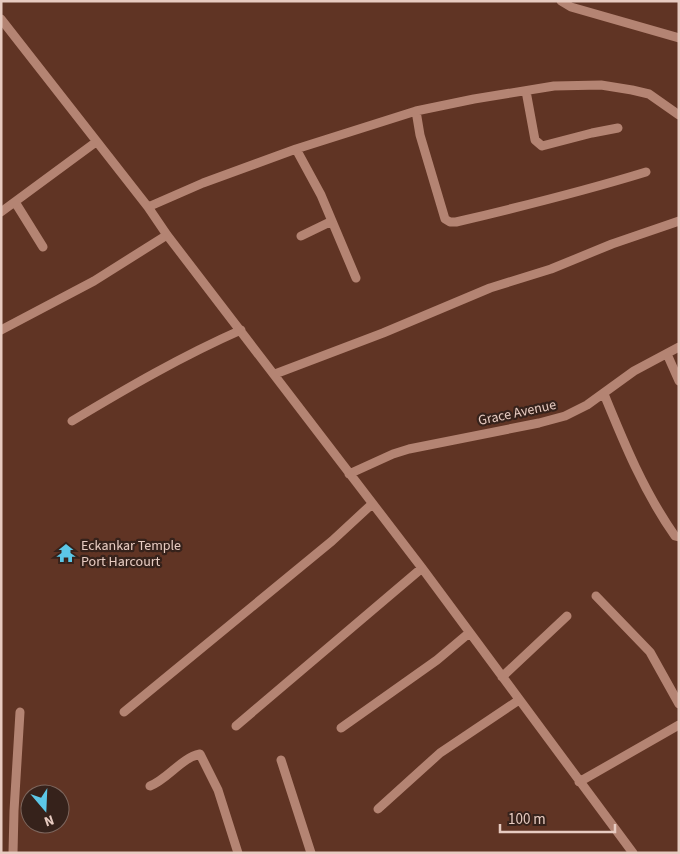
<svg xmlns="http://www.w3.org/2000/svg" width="680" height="854" viewBox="0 0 680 854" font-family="'Source Sans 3',sans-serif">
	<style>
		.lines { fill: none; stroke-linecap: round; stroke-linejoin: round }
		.minor { stroke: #b48473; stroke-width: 9 }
		.labels { text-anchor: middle; stroke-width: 4.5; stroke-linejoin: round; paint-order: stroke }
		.street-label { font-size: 14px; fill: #e7cbc1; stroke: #36221b }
		.poi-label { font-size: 14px; fill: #e7cbc1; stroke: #36221b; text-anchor: start }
	</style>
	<rect width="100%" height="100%" fill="#603424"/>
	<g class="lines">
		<path class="minor" d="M 561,1 L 571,7 L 679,38
			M 1,19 L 148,207 L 167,235 L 422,568 L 633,853
			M 526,91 L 535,140 L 542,146 L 592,133 L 618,128
			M 416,111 L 420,135 L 445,219 L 450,222 L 456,222 C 520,207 584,191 646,172
			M 296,149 L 321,195 L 356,278
			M 15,202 L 43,247
			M 148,207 L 203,183 L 296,149 L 416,111 L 474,99 L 554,86 L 601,85 L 632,90 L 649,94 L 679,115
			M 1,212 L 96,142
			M 301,236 L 332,221
			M 1,330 L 94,281 L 167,235
			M 667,354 L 679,381
			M 275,374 L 383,333 L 490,288 L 551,269 L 612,244 L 679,221
			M 604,394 C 624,443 644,492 675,536 L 679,537
			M 72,421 C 127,388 182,356 241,330
			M 349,474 L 393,454 L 409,449 L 539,423 L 565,416 L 587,405 L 634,371 L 679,347
			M 596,596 L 650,652 L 679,704
			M 502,677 L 567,616
			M 124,712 L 332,541 L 372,504
			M 236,726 L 422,568
			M 341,728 L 437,660 L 469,633
			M 281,760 L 311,853
			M 579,782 L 679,725
			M 150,786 C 168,779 181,758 200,754 L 218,790 L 238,853
			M 378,809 L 440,753 L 519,700
			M 13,853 L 14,811 L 20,712"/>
	</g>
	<defs>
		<g id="temple-bare" transform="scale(1.5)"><path d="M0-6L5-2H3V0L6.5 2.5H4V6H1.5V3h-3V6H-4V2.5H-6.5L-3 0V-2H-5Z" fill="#5cc7e7" stroke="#36221b" stroke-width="2.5" paint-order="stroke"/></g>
	</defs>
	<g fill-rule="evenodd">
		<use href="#temple-bare" x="66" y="553"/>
	</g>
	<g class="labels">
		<g class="street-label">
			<text transform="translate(517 412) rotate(-12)" y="5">Grace Avenue</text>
		</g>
		<g class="poi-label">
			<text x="81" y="550">Eckankar Temple<tspan x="81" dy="16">Port Harcourt</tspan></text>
		</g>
	</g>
	<rect width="680" height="854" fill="none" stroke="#e7cbc1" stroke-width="5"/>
	<g transform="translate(45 809) rotate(161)"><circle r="24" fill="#36221b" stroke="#7d665d"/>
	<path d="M0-4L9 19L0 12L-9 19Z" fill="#5cc7e7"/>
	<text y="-8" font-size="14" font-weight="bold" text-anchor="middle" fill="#e7cbc1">N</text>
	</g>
	<path d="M500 824v8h115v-8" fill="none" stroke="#e7cbc1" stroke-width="2.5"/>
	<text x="508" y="824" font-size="15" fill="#e7cbc1" stroke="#36221b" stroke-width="4" paint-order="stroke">100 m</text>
</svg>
